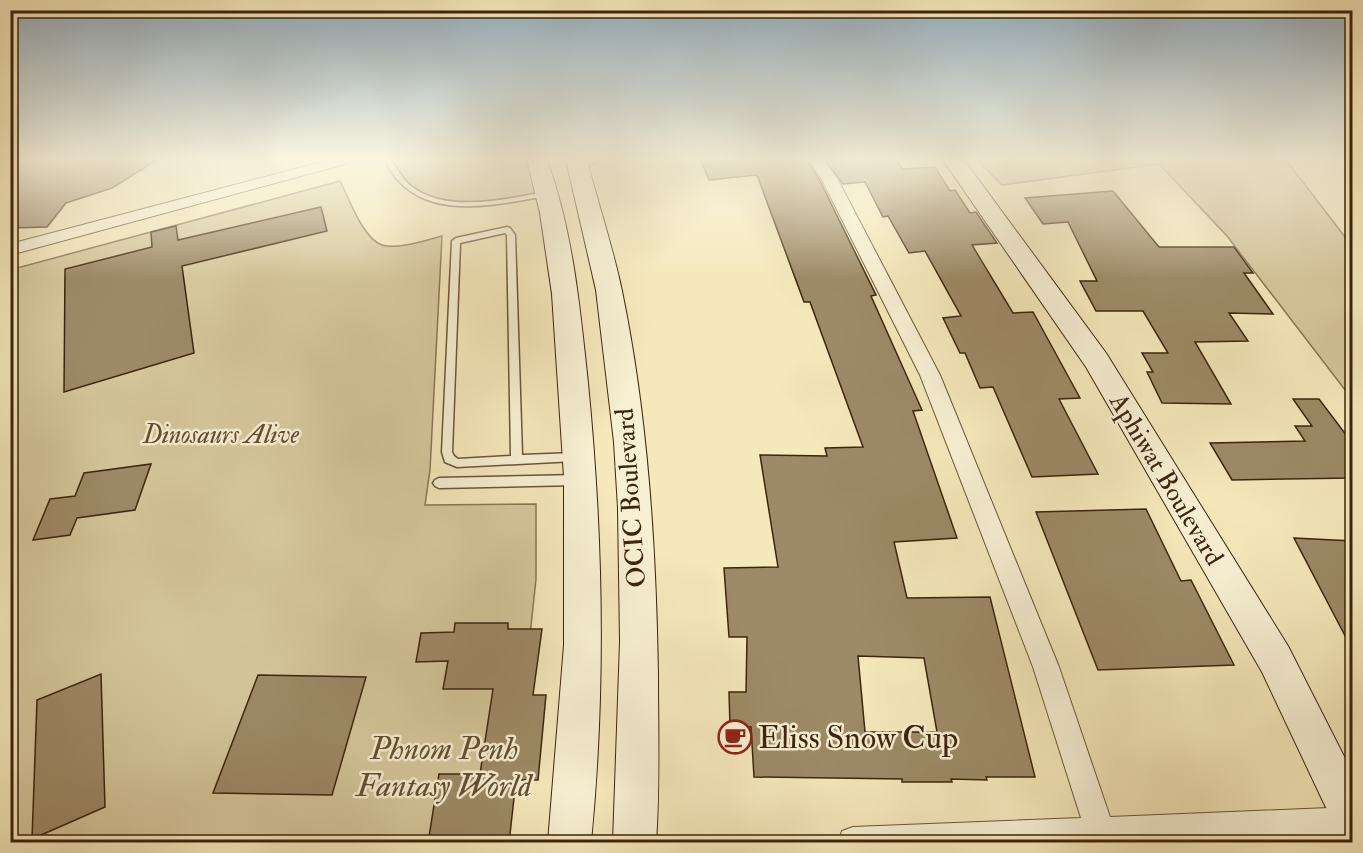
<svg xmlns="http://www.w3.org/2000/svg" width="1363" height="853" viewBox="0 0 1363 853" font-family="'IM FELL Double Pica',serif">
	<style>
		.green { fill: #d6c79d; stroke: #8a7655; stroke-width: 1.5 }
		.building { fill: #9d8a67; stroke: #3d240d; stroke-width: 1.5; fill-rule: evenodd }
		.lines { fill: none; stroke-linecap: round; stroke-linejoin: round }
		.lane-casing { stroke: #6b5538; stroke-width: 3 }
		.street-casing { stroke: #6b5538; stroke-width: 2 }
		.secondary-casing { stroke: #3d240d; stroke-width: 2 }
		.lane { fill: #f8f0d3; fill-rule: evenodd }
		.street { fill: #f8f0d3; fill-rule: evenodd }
		.secondary { fill: #f8f0d3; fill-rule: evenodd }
		.labels { text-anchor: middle; stroke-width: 5; stroke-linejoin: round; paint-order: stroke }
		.park-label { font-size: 26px; font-style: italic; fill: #634d31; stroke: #f8f0d3 }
		.street-label { font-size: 26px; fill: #3d240d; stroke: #f8f0d3 }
		.near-poi-label { font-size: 32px; fill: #3d240d; stroke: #f8f0d3; text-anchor: start }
		.near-park-label { font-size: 32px; font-style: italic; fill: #634d31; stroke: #f8f0d3 }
	</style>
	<rect width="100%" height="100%" fill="#f5e8bb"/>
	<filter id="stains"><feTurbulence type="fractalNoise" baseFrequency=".00333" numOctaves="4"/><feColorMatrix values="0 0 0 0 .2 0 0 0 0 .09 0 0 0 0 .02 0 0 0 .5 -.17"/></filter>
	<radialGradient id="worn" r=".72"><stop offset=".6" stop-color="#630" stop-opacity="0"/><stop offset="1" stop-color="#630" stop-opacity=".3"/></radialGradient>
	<path class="green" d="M 388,160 L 537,160 L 546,194 C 503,200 448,215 410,189 C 400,182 394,169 388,160 Z
		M 977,160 L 1286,160 L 1352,246 L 1352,399 L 1227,236 L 1159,164 L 1002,185 Z
		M 340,181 C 349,198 363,239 382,245 C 397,250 427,240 442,236 L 430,470 L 425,505 L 536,504 L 536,579 L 508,842 L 11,842 L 10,402 L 17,268 Z"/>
	<path class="building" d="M 10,160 L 157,160 L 112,188 L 66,203 L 47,227 L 10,228 Z
		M 701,160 L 807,160 L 819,179 L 876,295 L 871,296 L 922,410 L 913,411 L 957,538 L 894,542 L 907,598 L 990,597 L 1035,777 L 986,777 L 987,780 L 951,779 L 952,782 L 902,782 L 902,779 L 754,777 L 751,727 L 730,726 L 729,692 L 746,692 L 747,637 L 729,637 L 724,568 L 778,567 L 760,455 L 827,456 L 825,448 L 863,447 L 810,302 L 804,302 L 757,175 L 709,180 ZM 858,656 L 924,658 L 937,732 L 865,732 Z
		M 825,160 L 896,160 L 903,169 L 935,167 L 950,191 L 955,190 L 970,213 L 976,212 L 997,243 L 972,245 L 1013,313 L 1033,312 L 1080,398 L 1059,399 L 1098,474 L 1032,477 L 993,387 L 980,388 L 965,353 L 960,353 L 943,318 L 961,316 L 925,251 L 909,253 L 888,216 L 883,217 L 865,182 L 843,184 Z
		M 1113,191 L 1159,247 L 1234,247 L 1253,273 L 1244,273 L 1273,314 L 1229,313 L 1248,341 L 1195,342 L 1231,404 L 1162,403 L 1147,372 L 1153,372 L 1142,353 L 1168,353 L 1143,311 L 1096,311 L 1080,281 L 1097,281 L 1068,222 L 1043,224 L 1025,198 Z
		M 321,207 L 327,231 L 182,266 L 194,353 L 64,392 L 65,269 L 152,247 L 151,232 L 176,226 L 178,240 Z
		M 1293,399 L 1319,399 L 1353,444 L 1353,478 L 1232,480 L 1210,443 L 1305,441 L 1295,426 L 1312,426 Z
		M 151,464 L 135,510 L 77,518 L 70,535 L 33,540 L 50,499 L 75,496 L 84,473 Z
		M 1146,509 L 1181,581 L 1191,580 L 1234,665 L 1098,670 L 1036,512 Z
		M 1294,538 L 1353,541 L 1353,651 Z
		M 455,623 L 508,623 L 508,629 L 542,629 L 533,695 L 546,695 L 538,780 L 516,780 L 509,843 L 428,843 L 439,774 L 480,774 L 493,689 L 443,689 L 448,661 L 416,662 L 421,633 L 454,632 Z
		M 101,674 L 105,807 L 32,839 L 37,700 Z
		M 258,675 L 366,677 L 332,795 L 213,793 Z"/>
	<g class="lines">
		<g class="lane-casing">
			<path id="lane" d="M 385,160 L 391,160 C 397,168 402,179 411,186 C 446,214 506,199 546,192 L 550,194 L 546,196 C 489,206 415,224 385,160 Z
				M 585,160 L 601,160 C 595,164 579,167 573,163 Z
				M 507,227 L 510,228 L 515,235 L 522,455 L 575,453 L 579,454 L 580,457 L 579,460 L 575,461 L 457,467 L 445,462 L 442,452 L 452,241 L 456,238 ZM 505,233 L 507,235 L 511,456 L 458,459 L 454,456 L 452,452 L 460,243 Z
				M 578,475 L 582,477 L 584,480 L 582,483 L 578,485 L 439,488 L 435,486 L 433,483 L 435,480 L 439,478 Z"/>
		</g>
		<g class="street-casing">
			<path id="street" d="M 329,160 L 351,160 L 349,163 L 10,255 L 10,244 Z
				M 809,160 L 823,160 L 837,178 L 940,375 L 1059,667 L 1110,817 L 1352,807 L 1352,837 L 1215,842 L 838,842 L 842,831 L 853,827 L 1081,818 L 1033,667 L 920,375 L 821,178 Z"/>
		</g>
		<g class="secondary-casing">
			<path id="secondary" d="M 527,160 L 547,160 C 573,231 580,308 588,383 C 603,535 606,690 591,842 L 548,842 L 564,645 L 564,477 L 552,294 L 540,213 Z
				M 566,160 L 587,160 C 598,204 613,247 622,291 C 648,417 656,547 658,675 C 658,730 660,787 656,842 L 613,842 L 620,642 L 618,508 L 614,442 L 596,290 Z
				M 943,160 L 964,160 L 1106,353 L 1288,646 L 1352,772 L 1352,837 L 1337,831 L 1262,672 L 1086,367 Z"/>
		</g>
		<use href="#lane" class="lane"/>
		<use href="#street" class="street"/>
		<use href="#secondary" class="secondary"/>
	</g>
	<linearGradient id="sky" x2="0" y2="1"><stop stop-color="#94aebe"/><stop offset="0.57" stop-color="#faf5e0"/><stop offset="1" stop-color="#faf5e0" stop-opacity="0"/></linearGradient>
	<rect width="1363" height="279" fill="url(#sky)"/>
	<defs>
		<g id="cafe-ring" transform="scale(1.725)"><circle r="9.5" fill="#f8f0d3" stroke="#8f2418" stroke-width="1.5"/><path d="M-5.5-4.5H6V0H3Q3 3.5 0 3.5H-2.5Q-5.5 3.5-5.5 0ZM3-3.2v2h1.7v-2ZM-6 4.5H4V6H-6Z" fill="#8f2418"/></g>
	</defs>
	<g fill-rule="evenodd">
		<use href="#cafe-ring" x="735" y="737"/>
	</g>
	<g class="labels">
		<g class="park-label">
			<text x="221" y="443">Dinosaurs Alive</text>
		</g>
		<g class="street-label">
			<text transform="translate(1167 479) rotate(59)" y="9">Aphiwat Boulevard</text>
			<text transform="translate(630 498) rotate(-94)" y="9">OCIC Boulevard</text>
		</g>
		<g class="near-poi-label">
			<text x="758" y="748">Eliss Snow Cup</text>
		</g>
		<g class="near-park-label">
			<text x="444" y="759">Phnom Penh<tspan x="444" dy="37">Fantasy World</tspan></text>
		</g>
	</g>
	<rect width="1363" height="853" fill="none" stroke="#f5e8bb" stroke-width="36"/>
	<rect x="12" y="12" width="1339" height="829" fill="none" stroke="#3d240d" stroke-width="3"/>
	<rect x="18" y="18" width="1327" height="817" fill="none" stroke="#3d240d" stroke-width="1.5"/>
	<rect width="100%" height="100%" filter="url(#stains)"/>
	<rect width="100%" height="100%" fill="url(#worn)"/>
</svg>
